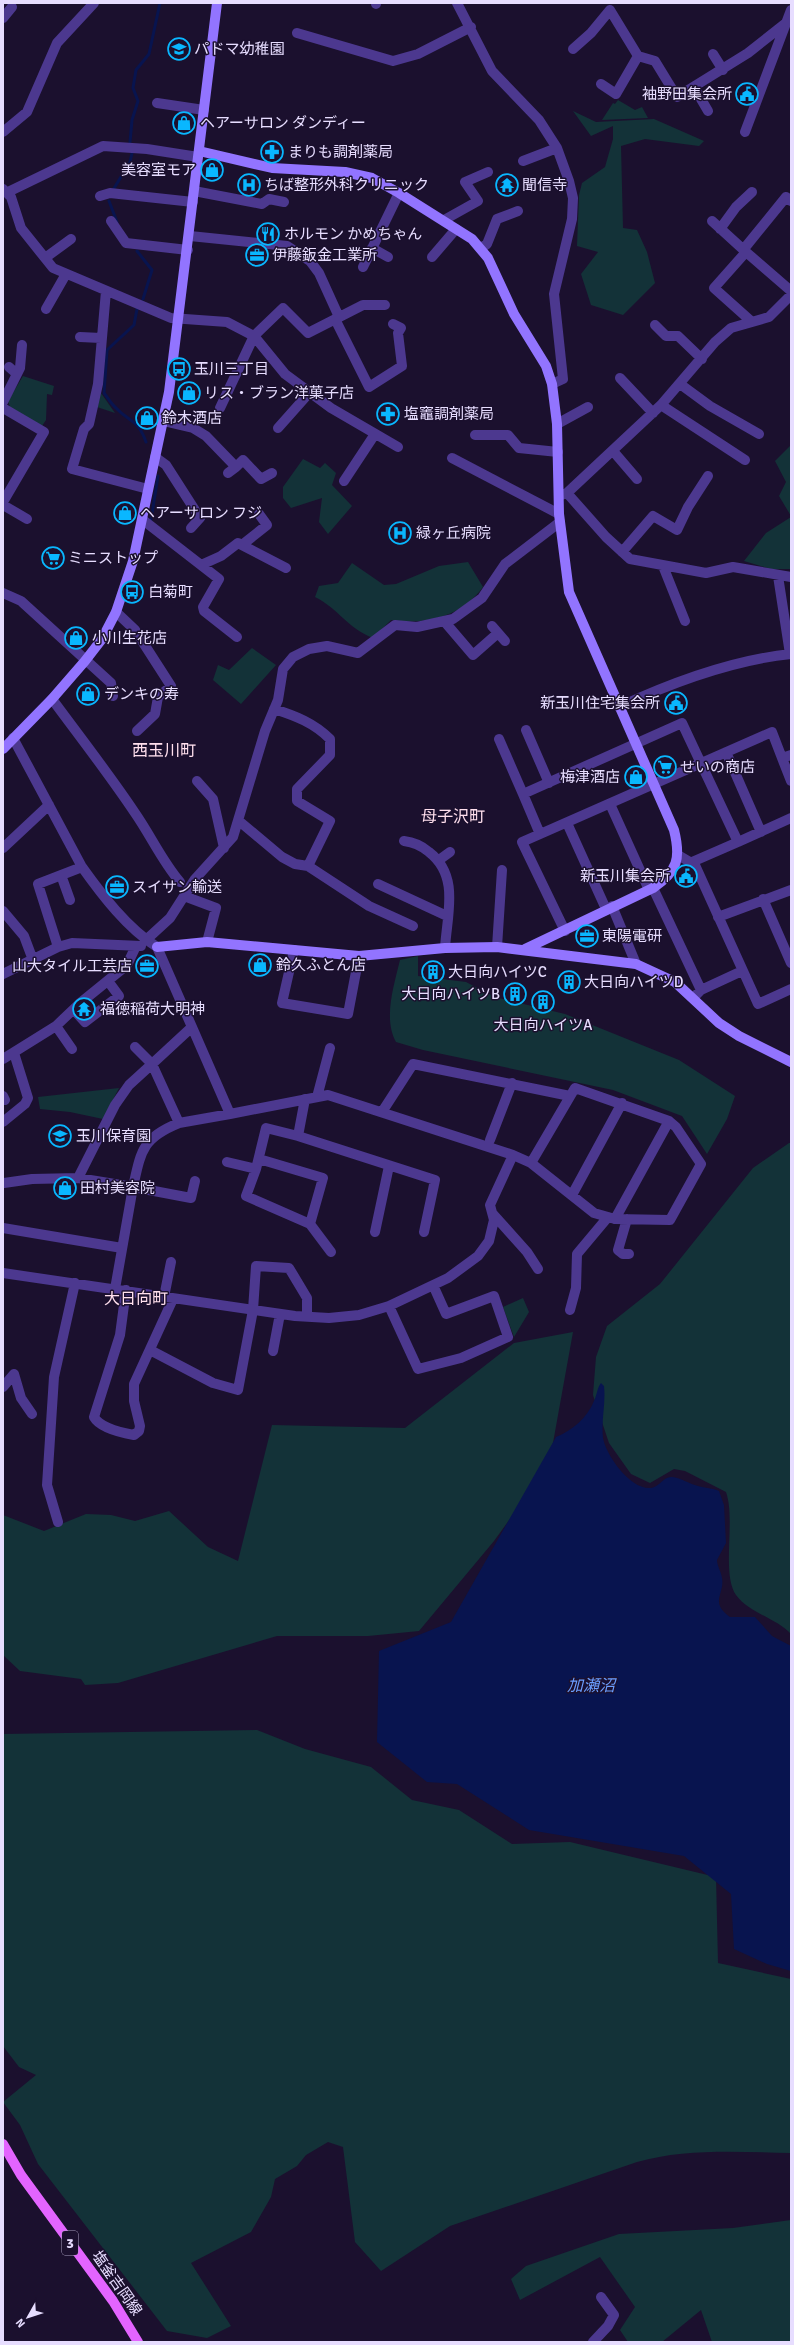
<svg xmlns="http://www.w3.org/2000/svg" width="794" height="2345" viewBox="0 0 794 2345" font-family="Signika,'Noto Sans JP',sans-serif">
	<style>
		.green { fill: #133238 }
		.water { fill: #08144f }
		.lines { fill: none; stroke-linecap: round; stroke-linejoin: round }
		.stream { stroke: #08144f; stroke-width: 3 }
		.street { stroke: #4c388f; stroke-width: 10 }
		.secondary { stroke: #9274ff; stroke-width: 10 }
		.primary { stroke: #e364ff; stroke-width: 10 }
		.labels { text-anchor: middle; stroke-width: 3; stroke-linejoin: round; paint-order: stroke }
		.shield { fill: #1b102e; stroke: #aaa0c0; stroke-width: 1 }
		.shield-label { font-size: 14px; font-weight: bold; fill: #e7ddff }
		.poi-label { font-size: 15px; fill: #e7ddff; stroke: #1b102e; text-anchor: start }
		.street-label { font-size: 15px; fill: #e7ddff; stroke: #1b102e }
		.neighbourhood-label { font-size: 16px; fill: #ffdfed; stroke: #1b102e }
		.water-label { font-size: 16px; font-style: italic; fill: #6b9eff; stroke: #1b102e }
	</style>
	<rect width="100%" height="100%" fill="#1b102e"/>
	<path class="green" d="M 618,100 L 635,110 L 642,107 L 648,118 L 602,120 L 613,103 L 615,104 Z
		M 573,111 L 596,122 L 654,119 L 704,141 L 699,146 L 645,139 L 621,146 L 623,228 L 637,230 L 647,252 L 655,283 L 623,315 L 591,305 L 581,274 L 598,252 L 577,246 L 579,195 L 582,183 L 605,167 L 613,139 L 613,126 L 591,136 Z
		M 23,376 L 54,386 L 52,395 L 47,394 L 46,420 L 42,426 L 10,407 L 8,401 Z
		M 101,393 L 115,413 L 97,407 Z
		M 791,445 L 791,516 L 779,496 L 786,482 L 775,461 Z
		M 303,459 L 320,468 L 325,463 L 336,473 L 332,485 L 352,506 L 328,534 L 319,522 L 322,498 L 291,508 L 283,498 L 283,487 Z
		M 791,517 L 791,569 L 771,569 L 744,561 L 766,533 Z
		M 468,562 L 483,587 C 461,617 426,625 391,620 L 373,638 C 347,628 339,609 315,597 L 319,586 L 338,583 L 352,563 L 384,585 L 396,584 L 439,566 Z
		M 252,648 L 276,665 L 241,704 L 213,680 L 218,665 L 229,670 Z
		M 418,956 L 418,976 L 466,982 L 495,997 L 565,1014 L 679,1060 L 735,1096 L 727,1119 L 707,1154 L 682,1116 L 613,1090 L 423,1050 L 396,1042 C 383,1019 394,985 400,960 Z
		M 119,1088 L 103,1119 L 70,1112 L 40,1109 L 38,1097 Z
		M 789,1143 L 791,1143 L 791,1634 C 776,1618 749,1613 736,1595 C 721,1573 736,1520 726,1492 L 685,1471 L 674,1469 L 650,1483 L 631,1474 L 609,1443 L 593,1395 L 596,1357 L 607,1326 L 660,1284 L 753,1168 Z
		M 523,1298 L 529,1312 L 514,1337 L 503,1307 Z
		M 573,1332 L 549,1465 L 494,1541 L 419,1631 L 368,1636 L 277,1636 L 118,1683 L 85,1685 L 81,1679 L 20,1671 L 3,1655 L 3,1515 L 44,1531 L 86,1514 L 111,1515 L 135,1521 L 169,1511 L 208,1547 L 238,1561 L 272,1425 L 405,1428 L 514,1343 Z
		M 257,1730 L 305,1749 L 371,1767 L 412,1800 L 459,1810 L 512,1844 L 570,1842 L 716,1877 L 718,1963 L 791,1979 L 791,2153 C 740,2152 686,2148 637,2162 L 450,2226 L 381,2271 L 355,2242 L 343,2147 L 328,2142 L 306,2155 L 297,2166 L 275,2179 L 271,2197 L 251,2232 L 191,2263 L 231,2326 L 207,2338 L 167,2331 L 38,2164 L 20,2125 L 3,2102 L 36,2075 L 19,2067 L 3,2046 L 3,1734 Z
		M 791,2220 L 791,2342 L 712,2342 L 701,2310 L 662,2342 L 628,2342 L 620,2330 L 635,2307 L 600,2257 L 520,2300 L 511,2279 L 526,2266 L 619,2234 L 733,2228 Z"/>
	<path class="water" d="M 601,1383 L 604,1386 C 606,1403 601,1420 603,1438 C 606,1455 630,1490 651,1488 C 659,1487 664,1476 672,1477 C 681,1478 690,1484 698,1486 C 705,1488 713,1488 719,1491 L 724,1505 L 726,1543 L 717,1560 C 717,1566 721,1571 722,1578 C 725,1594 709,1602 730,1617 L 755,1617 L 772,1636 L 791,1646 L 791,1971 L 767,1964 L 734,1949 L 731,1894 L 684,1856 L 529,1830 L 457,1784 L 427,1782 L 377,1742 L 379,1651 L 451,1622 L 556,1437 C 573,1430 587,1418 594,1401 C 597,1395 597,1388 601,1383 Z"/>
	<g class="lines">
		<path class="stream" d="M 130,142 L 132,120 L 138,101 L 133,88 L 136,70 L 149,54 L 160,3
			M 113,190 L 130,162 L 132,153
			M 109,201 L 117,222
			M 137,251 L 152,270 L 143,299
			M 137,309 L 134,325 L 107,350 L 104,393 C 108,398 111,404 116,408 C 130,423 138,419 146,442
			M 151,520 L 158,476"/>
		<path class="street" d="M 457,3 L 492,71 L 539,120 L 557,148 L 569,181 L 573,198 L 572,219 L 554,294 L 563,379 L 552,384
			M 376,4 L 376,3
			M 3,18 L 12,7
			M 297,33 L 393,61 L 418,54 L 471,27
			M 573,49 L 591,33 L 610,10 L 638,56
			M 713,54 L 723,70
			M 601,84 L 616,94 L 638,56 L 655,61 L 677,97 L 748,53 L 786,23
			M 694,87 L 708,111
			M 157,103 L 204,110
			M 3,132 L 27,112 L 57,43 L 94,3
			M 745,132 L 791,10
			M 523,161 L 557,148
			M 3,189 L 11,197 L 21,228 L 53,268 L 171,318 L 227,322 L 254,336 L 285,374 L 331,408 L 398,447
			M 194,191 L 262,204 L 269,199 L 284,202
			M 8,192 L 103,146 L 147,149 L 198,157
			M 100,196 L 110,193 L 193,202
			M 444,220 L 478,201 L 465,182 L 488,172
			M 111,221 L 126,243 L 188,250
			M 712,221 L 746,252
			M 720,229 L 736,207 L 752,192
			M 190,236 L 287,246 L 310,261 L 319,273 L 339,317
			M 372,248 L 388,257
			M 481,248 L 487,244 L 497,219 L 518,211
			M 743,250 L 786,197 L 791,201
			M 432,257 L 456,229
			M 45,258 L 71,239
			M 363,267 L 399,193
			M 106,291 L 98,384 L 89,424 L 84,429 L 72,469 L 148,489
			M 46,309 L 66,274
			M 335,319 L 369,387 L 402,366 L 398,333 L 401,328 L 393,324
			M 752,322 L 714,288 L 746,252 L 791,291
			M 655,325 L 666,336 L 678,336 L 702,359
			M 80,337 L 101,338
			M 9,367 L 17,374
			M 620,378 L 653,413
			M 680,384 L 710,406 L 759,434
			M 3,402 L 20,368 L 22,345
			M 661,405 L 745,460
			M 3,408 L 44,432 L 3,502
			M 220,408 L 254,336 L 283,308 L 308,333 L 363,305 L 385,305
			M 163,421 L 193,428 L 206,436 L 236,467 L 243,460 L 261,479 L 272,473
			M 557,424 L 588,407
			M 278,428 L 310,392
			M 475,435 L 508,435 L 519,448 L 558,452
			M 613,451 L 637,479
			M 155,457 L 166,465 L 200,518 L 191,528
			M 452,458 L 559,514
			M 228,473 L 236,467
			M 344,481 L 375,434
			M 567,493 L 661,405 L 715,342 L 731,328 L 769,317 L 791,295
			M 561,495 L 567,493 L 606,537 L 630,559 L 706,573 L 733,567 L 791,577
			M 3,505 L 27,519
			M 143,520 L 219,579 L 203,607 L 204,611 L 237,637
			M 242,545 L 267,525 L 259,514
			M 622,552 L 653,516 L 677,530 L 688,507 L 708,476
			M 201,565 L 221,556 L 238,543 L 286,568
			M 663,566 L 685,621
			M 778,576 L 790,654
			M 3,593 L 21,601 L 111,683 L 113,696
			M 116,612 L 135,630 L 171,686 L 158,697 L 155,714 L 137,731
			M 444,621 L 473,655 L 498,633
			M 492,626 L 505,641
			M 52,699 C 80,737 109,774 135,813 C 151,836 162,861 180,882
			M 619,707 C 673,682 732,660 791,654
			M 274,709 C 296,716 314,723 330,739 L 330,755 L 297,789 L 297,801 L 330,821 L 308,866
			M 526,730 L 549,783
			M 13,738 L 82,867 C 102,895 127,928 157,947 L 230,1114 L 328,1095 L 513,1155 L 531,1163 L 594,1213 L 615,1219 L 670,1220 L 701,1164 L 676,1127 L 669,1121 L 575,1088 L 531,1163
			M 499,739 L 523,794
			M 726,752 L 761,832
			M 782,758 L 791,781
			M 197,781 L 213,799 L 224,848
			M 610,804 L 649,890
			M 239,821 L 282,857 L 295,864 L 308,866 L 369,906 L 413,926
			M 567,823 L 606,909
			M 540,834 L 523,794 L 682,723 L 738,842 L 692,862
			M 404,841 C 413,842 422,846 429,852 C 460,876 447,914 445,948
			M 738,842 L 791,818
			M 3,848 L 49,805
			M 678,855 L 695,865 L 758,1004 L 791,989
			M 439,860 L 450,852
			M 61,875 L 70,900
			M 378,884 L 447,916
			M 653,888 L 701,990
			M 184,896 L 216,908 L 207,942
			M 763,899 L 791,963
			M 612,906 L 636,964
			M 3,911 L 24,936 L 33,960
			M 718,917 L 791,890
			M 565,931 L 522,842 L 772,732 L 782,758 L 791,755
			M 146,940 L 170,918 L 195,879 L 233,837 L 265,731 L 278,700 L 283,669 L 293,657 L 309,649 L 327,646 L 358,653 L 395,625 L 417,627 L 453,619 L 482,598 L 505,564 L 560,522
			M 58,947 L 38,884 L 82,867
			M 497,947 L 502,870
			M 294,950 L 282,1003 L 348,1014 L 359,956
			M 3,974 L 58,947 L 72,943 L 141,946
			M 696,995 L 701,990 L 742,971
			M 74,1010 L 85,1022 L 119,996 L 108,981
			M 56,1026 L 72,1049
			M 192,1027 L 152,1064 L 179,1123 L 230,1114
			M 3,1059 L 56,1026 L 79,1004 L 127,965 L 136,946
			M 3,1096 L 5,1100
			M 317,1097 L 330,1048
			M 305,1099 L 298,1136 L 435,1180 L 424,1232
			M 382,1112 L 413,1064 L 570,1096
			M 3,1122 L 25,1104 L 28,1098 L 14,1053
			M 179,1123 C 142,1138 141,1151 133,1187 L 191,1198 L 195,1181
			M 298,1136 L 266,1128 L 256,1169 L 246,1196 L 310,1224 L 331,1252
			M 490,1140 L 512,1083
			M 259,1159 L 323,1178 L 310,1224
			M 227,1162 L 256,1169
			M 78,1178 L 133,1187 L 115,1289
			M 4,1183 L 32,1179 L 78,1178 L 115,1105 L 129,1085 L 152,1064 L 135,1047
			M 572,1195 L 622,1103
			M 493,1214 L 527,1252 L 538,1269
			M 615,1219 L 669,1121
			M 627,1219 L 618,1250 L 623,1254 L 629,1254
			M 3,1228 L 122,1248
			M 375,1232 L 389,1166
			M 3,1273 L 295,1316 L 329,1318 L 359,1315 L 389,1306 L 448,1278 L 478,1256 L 489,1241 L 494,1220 L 490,1205 L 513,1155
			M 126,1290 L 120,1335 L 94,1417 C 100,1428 123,1433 134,1435 L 139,1431 L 140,1426 L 134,1401 L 134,1384 L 173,1299
			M 164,1297 L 171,1262
			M 389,1306 L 418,1369 L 461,1358 L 508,1337 L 494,1296 L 446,1314 L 433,1285
			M 570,1310 L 576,1288 L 577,1254 L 608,1217
			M 150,1350 L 213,1383 L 238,1390 L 253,1310 L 256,1266 L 289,1268 L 307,1298 L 307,1317
			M 273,1351 L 280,1314
			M 3,1387 L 14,1374 L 21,1398 L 32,1414
			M 58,1522 L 47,1485 L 54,1377 L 75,1283
			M 593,2342 L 608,2326 L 614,2315 L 601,2297"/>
		<path class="secondary" d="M 199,151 L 272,168 L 345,172 L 372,178 L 399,193 L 472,239 L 488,258 L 514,314 L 546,366 L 552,384 L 557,424 L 559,514 L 569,592 L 674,830 C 681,858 678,871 653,888 L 525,949
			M 3,749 L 52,699 L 85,661 L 102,639 L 116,612 L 133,561 L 169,392 L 217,3
			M 157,947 L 207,942 L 359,956 L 445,948 L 497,947 L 636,964 L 675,982 L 719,1023 L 739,1036 L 791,1062"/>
		<path class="primary" d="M 3,2144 L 21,2175 L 113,2301 L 138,2342"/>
	</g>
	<defs>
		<g id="school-ring" transform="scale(1.15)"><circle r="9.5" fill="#1b102e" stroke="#09b7ff" stroke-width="1.5"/><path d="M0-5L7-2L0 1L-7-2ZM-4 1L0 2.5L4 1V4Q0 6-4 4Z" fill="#09b7ff"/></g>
		<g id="civic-ring" transform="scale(1.15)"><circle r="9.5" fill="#1b102e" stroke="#09b7ff" stroke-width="1.5"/><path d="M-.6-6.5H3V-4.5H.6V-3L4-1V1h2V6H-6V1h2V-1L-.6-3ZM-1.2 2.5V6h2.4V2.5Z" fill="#09b7ff"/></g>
		<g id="shop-ring" transform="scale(1.15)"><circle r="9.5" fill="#1b102e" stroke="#09b7ff" stroke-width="1.5"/><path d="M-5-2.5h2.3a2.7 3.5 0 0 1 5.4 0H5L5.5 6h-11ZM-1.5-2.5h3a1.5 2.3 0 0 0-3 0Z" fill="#09b7ff"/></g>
		<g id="pharmacy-ring" transform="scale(1.15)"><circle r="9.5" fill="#1b102e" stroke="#09b7ff" stroke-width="1.5"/><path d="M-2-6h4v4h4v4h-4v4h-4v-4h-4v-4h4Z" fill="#09b7ff"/></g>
		<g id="hospital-ring" transform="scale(1.15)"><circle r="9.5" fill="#1b102e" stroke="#09b7ff" stroke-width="1.5"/><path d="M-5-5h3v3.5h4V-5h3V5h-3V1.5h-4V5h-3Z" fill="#09b7ff"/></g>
		<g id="temple-ring" transform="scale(1.15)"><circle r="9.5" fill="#1b102e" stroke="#09b7ff" stroke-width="1.5"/><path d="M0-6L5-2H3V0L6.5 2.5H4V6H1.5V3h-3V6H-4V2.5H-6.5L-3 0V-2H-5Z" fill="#09b7ff"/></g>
		<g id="restaurant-ring" transform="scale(1.15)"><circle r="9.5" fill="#1b102e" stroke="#09b7ff" stroke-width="1.5"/><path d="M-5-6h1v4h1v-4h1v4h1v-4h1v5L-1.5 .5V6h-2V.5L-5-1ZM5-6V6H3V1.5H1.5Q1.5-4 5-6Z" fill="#09b7ff"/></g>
		<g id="office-ring" transform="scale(1.15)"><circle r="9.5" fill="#1b102e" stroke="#09b7ff" stroke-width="1.5"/><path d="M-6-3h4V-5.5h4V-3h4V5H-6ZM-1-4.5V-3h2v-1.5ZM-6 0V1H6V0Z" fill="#09b7ff"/></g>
		<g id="bus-ring" transform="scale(1.15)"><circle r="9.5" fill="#1b102e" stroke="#09b7ff" stroke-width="1.5"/><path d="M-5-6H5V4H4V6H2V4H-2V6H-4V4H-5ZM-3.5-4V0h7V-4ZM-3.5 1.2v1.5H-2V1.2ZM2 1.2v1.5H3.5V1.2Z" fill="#09b7ff"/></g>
		<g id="supermarket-ring" transform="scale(1.15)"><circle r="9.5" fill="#1b102e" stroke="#09b7ff" stroke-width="1.5"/><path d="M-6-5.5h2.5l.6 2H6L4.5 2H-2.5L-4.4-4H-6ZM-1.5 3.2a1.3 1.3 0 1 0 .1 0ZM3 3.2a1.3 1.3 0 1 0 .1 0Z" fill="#09b7ff"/></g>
		<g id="building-ring" transform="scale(1.15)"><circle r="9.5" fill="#1b102e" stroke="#09b7ff" stroke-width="1.5"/><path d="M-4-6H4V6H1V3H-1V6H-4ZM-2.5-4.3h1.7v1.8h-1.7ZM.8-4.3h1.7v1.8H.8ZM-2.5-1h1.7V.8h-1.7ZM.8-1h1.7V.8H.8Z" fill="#09b7ff"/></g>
	</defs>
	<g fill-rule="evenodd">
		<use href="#school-ring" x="179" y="49"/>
		<use href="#civic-ring" x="747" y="94"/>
		<use href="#shop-ring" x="184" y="123"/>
		<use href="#pharmacy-ring" x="272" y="152"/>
		<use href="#shop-ring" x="212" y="170"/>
		<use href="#hospital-ring" x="249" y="185"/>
		<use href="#temple-ring" x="507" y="185"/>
		<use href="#restaurant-ring" x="268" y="234"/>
		<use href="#office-ring" x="257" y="255"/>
		<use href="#bus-ring" x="179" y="369"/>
		<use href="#shop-ring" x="189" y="393"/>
		<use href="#pharmacy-ring" x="388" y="414"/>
		<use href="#shop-ring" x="147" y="418"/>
		<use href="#shop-ring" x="125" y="513"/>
		<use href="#hospital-ring" x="400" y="533"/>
		<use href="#supermarket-ring" x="53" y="558"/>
		<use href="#bus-ring" x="132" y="592"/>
		<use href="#shop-ring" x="76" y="638"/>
		<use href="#shop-ring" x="88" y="694"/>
		<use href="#civic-ring" x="676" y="703"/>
		<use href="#supermarket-ring" x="665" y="767"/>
		<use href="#shop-ring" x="636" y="777"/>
		<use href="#civic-ring" x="686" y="876"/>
		<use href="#office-ring" x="117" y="887"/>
		<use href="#office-ring" x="587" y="936"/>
		<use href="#shop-ring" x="260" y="965"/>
		<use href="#office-ring" x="147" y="966"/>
		<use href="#building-ring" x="433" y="972"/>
		<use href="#building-ring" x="569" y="982"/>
		<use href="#building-ring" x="515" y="994"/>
		<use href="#building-ring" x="543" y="1002"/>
		<use href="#temple-ring" x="84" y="1009"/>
		<use href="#school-ring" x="60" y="1136"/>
		<use href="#shop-ring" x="65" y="1188"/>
	</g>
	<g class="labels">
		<rect class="shield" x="62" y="2231" width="16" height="24" rx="3"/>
		<g class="shield-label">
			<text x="70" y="2248">3</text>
		</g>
		<g class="poi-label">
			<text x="194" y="54">パドマ幼稚園</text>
			<text x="732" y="99" text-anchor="end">袖野田集会所</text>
			<text x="200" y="128">ヘアーサロン ダンディー</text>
			<text x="288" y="157">まりも調剤薬局</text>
			<text x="196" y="175" text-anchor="end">美容室モア</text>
			<text x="264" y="190">ちば整形外科クリニック</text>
			<text x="522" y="190">聞信寺</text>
			<text x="284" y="239">ホルモン かめちゃん</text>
			<text x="272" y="260">伊藤鈑金工業所</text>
			<text x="194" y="374">玉川三丁目</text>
			<text x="204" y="398">リス・ブラン洋菓子店</text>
			<text x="404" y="419">塩竈調剤薬局</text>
			<text x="162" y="423">鈴木酒店</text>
			<text x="140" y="518">ヘアーサロン フジ</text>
			<text x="416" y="538">緑ヶ丘病院</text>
			<text x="68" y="563">ミニストップ</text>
			<text x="148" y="597">白菊町</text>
			<text x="92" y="643">小川生花店</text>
			<text x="104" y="699">デンキの寿</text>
			<text x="660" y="708" text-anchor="end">新玉川住宅集会所</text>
			<text x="680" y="772">せいの商店</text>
			<text x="620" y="782" text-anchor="end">梅津酒店</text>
			<text x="670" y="881" text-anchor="end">新玉川集会所</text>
			<text x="132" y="892">スイサン輸送</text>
			<text x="602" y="941">東陽電研</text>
			<text x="276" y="970">鈴久ふとん店</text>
			<text x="132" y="971" text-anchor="end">山大タイル工芸店</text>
			<text x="448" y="977">大日向ハイツC</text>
			<text x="584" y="987">大日向ハイツD</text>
			<text x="500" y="999" text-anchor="end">大日向ハイツB</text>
			<text x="100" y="1014">福徳稲荷大明神</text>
			<text x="543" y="1030" text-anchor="middle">大日向ハイツA</text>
			<text x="76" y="1141">玉川保育園</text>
			<text x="80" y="1193">田村美容院</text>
		</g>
		<g class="street-label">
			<text transform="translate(117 2283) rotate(55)" y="5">塩釜吉岡線</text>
		</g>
		<g class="neighbourhood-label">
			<text x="164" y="756">西玉川町</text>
			<text x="453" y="822">母子沢町</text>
			<text x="136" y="1304">大日向町</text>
		</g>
		<g class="water-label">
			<text x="591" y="1691">加瀬沼</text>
		</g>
	</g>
	<rect width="794" height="2345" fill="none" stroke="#e7ddff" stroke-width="8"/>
	<g transform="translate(28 2317) rotate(231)" stroke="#1b102e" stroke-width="3" paint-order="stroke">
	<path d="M0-3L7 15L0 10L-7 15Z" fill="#e7ddff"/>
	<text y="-6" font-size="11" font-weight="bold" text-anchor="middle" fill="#e7ddff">N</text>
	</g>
</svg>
